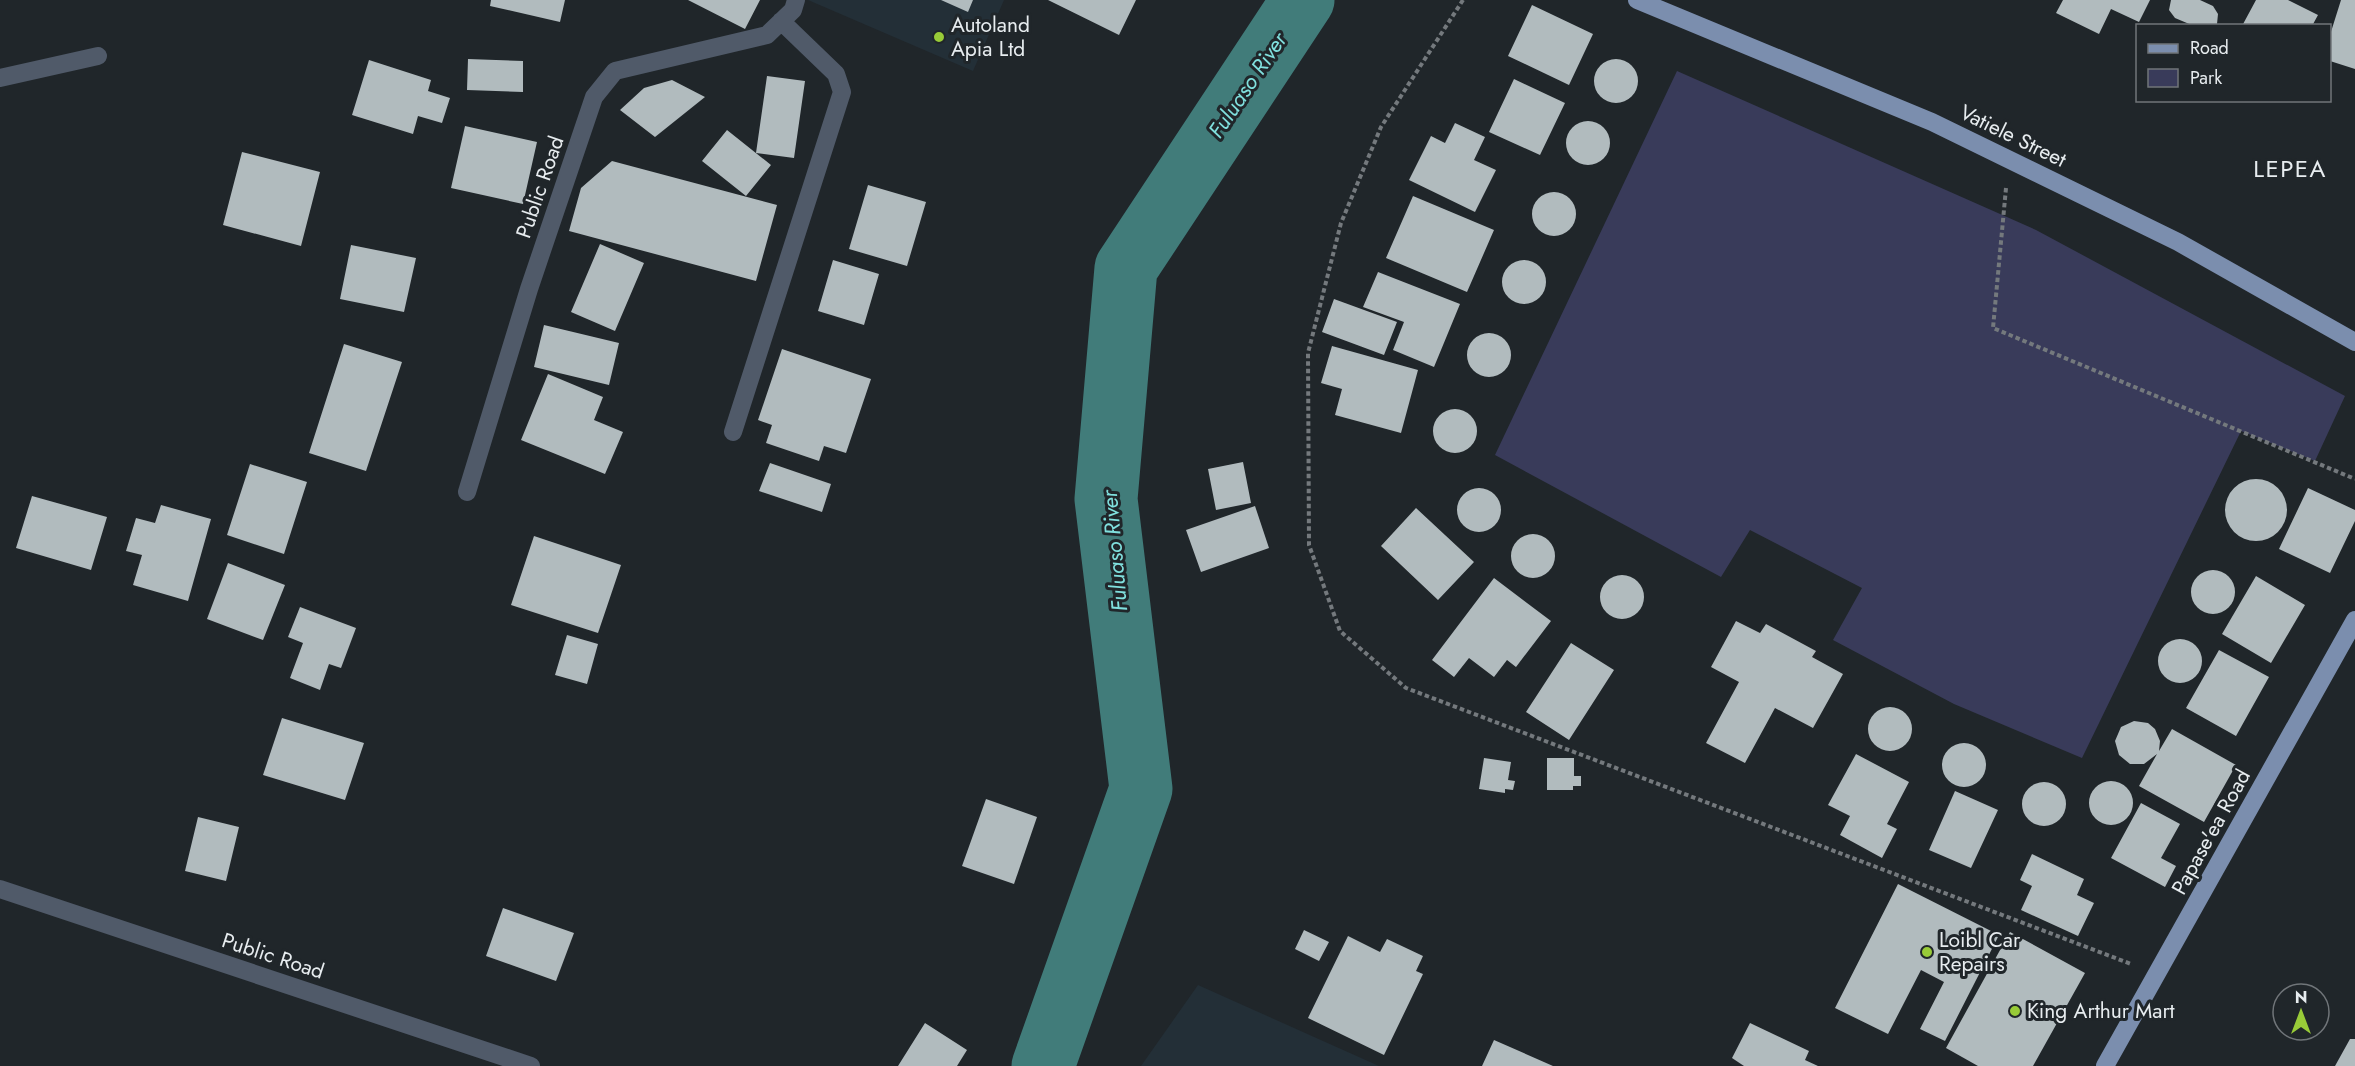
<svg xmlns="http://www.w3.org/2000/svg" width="2355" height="1066" viewBox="0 0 2355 1066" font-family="Jost,sans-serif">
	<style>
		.built { fill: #232f37 }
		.green { fill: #393b5a }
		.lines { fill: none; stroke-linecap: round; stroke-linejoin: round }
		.river { stroke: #417c7a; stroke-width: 63 }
		.building { fill: #b1bbbe }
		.path { stroke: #74797d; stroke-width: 4; stroke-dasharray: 4.5 3; stroke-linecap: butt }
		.minor { stroke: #505a69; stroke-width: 18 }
		.major { stroke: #7b8eae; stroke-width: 18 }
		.poi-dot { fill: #98cb38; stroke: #20262a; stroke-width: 2 }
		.labels { text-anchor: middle; stroke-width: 6; stroke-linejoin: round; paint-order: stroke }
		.poi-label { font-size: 21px; fill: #e7ecef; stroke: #20262a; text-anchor: start }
		.street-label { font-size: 21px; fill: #e7ecef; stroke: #20262a }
		.water-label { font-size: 22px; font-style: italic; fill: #80e0de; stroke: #20262a }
		.quarter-label { font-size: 24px; letter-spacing: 1.5px; fill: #e7ecef; stroke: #20262a }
	</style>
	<rect width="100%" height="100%" fill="#20262a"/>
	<path class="built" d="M 808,0 L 1004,0 L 973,71 Z
		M 1198,985 L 1379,1066 L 1141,1066 Z"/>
	<path class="green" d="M 1677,71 L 2036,230 L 2345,396 L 2315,461 L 2241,431 L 2082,758 L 1954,704 L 1833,640 L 1862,588 L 1750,530 L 1721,577 L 1495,455 Z"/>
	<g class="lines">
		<path class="river" d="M 1043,1066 L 1141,789 L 1106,499 L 1126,268 L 1303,0"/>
	</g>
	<path class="building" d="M 491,0 L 565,0 L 560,22 L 490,6 Z
		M 688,0 L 760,0 L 745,29 Z
		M 941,0 L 973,0 L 968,12 Z
		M 1048,0 L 1136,0 L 1119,35 Z
		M 2063,0 L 2150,0 L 2139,22 L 2111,9 L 2099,34 L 2056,13 Z
		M 2171,0 L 2200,0 L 2213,6 L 2218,14 L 2217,24 L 2194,26 L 2175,18 L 2169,10 Z
		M 2256,0 L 2288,0 L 2318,15 L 2312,26 L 2242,26 Z
		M 2341,0 L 2355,0 L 2355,69 L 2330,61 L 2330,35 Z
		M 1532,5 L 1593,34 L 1569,85 L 1508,56 Z
		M1594 81a22 22 0 1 1 44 0a22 22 0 1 1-44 0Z
		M 468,59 L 523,61 L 523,92 L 467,90 Z
		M 369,60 L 431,80 L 428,91 L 450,98 L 442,123 L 418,116 L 413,134 L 352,115 Z
		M 767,76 L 805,81 L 794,158 L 756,153 Z
		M 1514,79 L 1565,103 L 1540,155 L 1489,132 Z
		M 672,80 L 705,97 L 655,137 L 620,110 L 644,88 Z
		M1566 143a22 22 0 1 1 44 0a22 22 0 1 1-44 0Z
		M 1455,123 L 1485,137 L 1474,160 L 1496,170 L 1475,212 L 1409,180 L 1431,136 L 1445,143 Z
		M 465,126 L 537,142 L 523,204 L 451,188 Z
		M 727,130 L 771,165 L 746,196 L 702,161 Z
		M 242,152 L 320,172 L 301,246 L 223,225 Z
		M 612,161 L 777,205 L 756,281 L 569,231 L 581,188 Z
		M 868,185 L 926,202 L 907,266 L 849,249 Z
		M1532 214a22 22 0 1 1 44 0a22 22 0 1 1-44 0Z
		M 1413,196 L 1494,230 L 1467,292 L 1386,258 Z
		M 600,244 L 644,263 L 615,331 L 571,312 Z
		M 351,245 L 416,258 L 404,312 L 340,299 Z
		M1502 282a22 22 0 1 1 44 0a22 22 0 1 1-44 0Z
		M 833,260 L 879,274 L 864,325 L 818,311 Z
		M 1378,272 L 1460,304 L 1434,367 L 1393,350 L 1404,322 L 1363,307 Z
		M 1334,299 L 1397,322 L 1384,355 L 1322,332 Z
		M 544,325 L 619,343 L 609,385 L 534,367 Z
		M1467 355a22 22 0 1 1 44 0a22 22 0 1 1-44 0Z
		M 344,344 L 402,362 L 366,471 L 309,453 Z
		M 1332,346 L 1418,370 L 1401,433 L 1335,415 L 1342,389 L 1321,383 Z
		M 782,349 L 871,379 L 846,453 L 824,446 L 819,461 L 766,443 L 772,425 L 758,420 Z
		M 548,374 L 603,397 L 594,420 L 623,432 L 605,474 L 521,440 Z
		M1433 431a22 22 0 1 1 44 0a22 22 0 1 1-44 0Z
		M 1243,462 L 1251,503 L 1216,510 L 1208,469 Z
		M 770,463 L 831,484 L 822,512 L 759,491 Z
		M 250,464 L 307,482 L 284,554 L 227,535 Z
		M2225 510a31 31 0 1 1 62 0a31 31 0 1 1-62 0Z
		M1457 510a22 22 0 1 1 44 0a22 22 0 1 1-44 0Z
		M 2308,488 L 2355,510 L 2355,521 L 2330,573 L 2279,549 Z
		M 32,496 L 107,517 L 91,570 L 16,548 Z
		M 161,505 L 211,519 L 188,601 L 133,585 L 142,555 L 126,551 L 136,518 L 155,523 Z
		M 1255,506 L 1269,548 L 1201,572 L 1186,530 Z
		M 1416,508 L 1474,562 L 1438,600 L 1381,546 Z
		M1511 556a22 22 0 1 1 44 0a22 22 0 1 1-44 0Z
		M 534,536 L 621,565 L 598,633 L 511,605 Z
		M 228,563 L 285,585 L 263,640 L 207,619 Z
		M2191 592a22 22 0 1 1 44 0a22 22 0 1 1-44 0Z
		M1600 597a22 22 0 1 1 44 0a22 22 0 1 1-44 0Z
		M 2256,576 L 2305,605 L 2271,663 L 2222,634 Z
		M 1494,578 L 1551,621 L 1516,667 L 1507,660 L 1494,677 L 1469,658 L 1454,677 L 1432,660 Z
		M 300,607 L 356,628 L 341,668 L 329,664 L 320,690 L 290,678 L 303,643 L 288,637 Z
		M 1736,621 L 1760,633 L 1766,624 L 1816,651 L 1812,657 L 1843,674 L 1813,728 L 1775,708 L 1745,763 L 1706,743 L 1739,682 L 1711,667 Z
		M 567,635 L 598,644 L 587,684 L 555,675 Z
		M2158 661a22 22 0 1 1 44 0a22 22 0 1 1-44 0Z
		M 1571,643 L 1614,670 L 1569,740 L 1526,712 Z
		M 2219,650 L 2269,677 L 2236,736 L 2186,708 Z
		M1868 729a22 22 0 1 1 44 0a22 22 0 1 1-44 0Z
		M 282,718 L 364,743 L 345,800 L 263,775 Z
		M 2134,721 L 2148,723 L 2155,729 L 2160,741 L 2159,751 L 2172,729 L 2236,765 L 2204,822 L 2139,786 L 2157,754 L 2144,764 L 2130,764 L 2119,755 L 2115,741 L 2121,727 Z
		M1942 765a22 22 0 1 1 44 0a22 22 0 1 1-44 0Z
		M 1856,754 L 1909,782 L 1887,824 L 1897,829 L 1882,858 L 1840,835 L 1850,816 L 1828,805 Z
		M 1484,758 L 1511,762 L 1508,780 L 1515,781 L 1513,790 L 1505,789 L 1505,793 L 1479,789 Z
		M 1547,758 L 1574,758 L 1574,776 L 1581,776 L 1581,786 L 1573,786 L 1573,790 L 1547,790 Z
		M2089 803a22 22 0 1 1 44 0a22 22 0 1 1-44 0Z
		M2022 804a22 22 0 1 1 44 0a22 22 0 1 1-44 0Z
		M 1955,791 L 1998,810 L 1971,868 L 1929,850 Z
		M 986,799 L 1037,817 L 1014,884 L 962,866 Z
		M 2141,803 L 2180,824 L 2161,858 L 2176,866 L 2165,887 L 2111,858 Z
		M 198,817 L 239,827 L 226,881 L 185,871 Z
		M 2032,854 L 2084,879 L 2077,895 L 2094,903 L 2078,936 L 2021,910 L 2032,886 L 2020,880 Z
		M 1898,884 L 1999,935 L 1945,1041 L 1920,1029 L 1944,982 L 1921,970 L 1888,1034 L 1835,1008 Z
		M 503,908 L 574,933 L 556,981 L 486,956 Z
		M 1304,930 L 1329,942 L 1319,961 L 1295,949 Z
		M 2010,932 L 2085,973 L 2033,1066 L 1978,1066 L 1946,1048 Z
		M 1348,936 L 1380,952 L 1387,939 L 1423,956 L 1416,971 L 1423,974 L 1384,1055 L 1308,1018 Z
		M 925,1023 L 967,1050 L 957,1066 L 898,1066 Z
		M 1750,1023 L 1809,1051 L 1805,1060 L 1818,1066 L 1744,1066 L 1732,1058 Z
		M 2350,1039 L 2355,1039 L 2355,1066 L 2335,1066 Z
		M 1494,1040 L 1553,1066 L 1482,1066 Z"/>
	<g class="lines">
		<path class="path" d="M 1463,0 L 1381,127 L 1341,223 L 1308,353 L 1309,545 L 1340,631 L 1406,688 L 2131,964
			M 2006,188 L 1993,328 L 2355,479"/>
		<path class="minor" d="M 0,78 L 98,56
			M 733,432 L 842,92 L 836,74 L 781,21
			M 467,492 L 529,289 L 594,97 L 615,71 L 767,35 L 793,10 L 796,0
			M 0,889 L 531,1066"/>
		<path class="major" d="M 1637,0 L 1932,122 L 2178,242 L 2355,342
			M 2105,1066 L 2355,620"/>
	</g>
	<g class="poi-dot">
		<circle cx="939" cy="37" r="6"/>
		<circle cx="1927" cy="952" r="6"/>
		<circle cx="2015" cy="1011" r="6"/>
	</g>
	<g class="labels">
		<g class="poi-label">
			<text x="951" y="32">Autoland<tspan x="951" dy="24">Apia Ltd</tspan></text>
			<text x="1939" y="947">Loibl Car<tspan x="1939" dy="24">Repairs</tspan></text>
			<text x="2027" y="1018">King Arthur Mart</text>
		</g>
		<g class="street-label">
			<text transform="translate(2013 136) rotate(26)" y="7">Vatiele Street</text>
			<text transform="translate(540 187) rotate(-71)" y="7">Public Road</text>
			<text transform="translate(2211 832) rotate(-61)" y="7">Papase'ea Road</text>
			<text transform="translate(273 956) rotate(18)" y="7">Public Road</text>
		</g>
		<g class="water-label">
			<text transform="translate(1247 85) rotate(-56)" y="8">Fuluaso River</text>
			<text transform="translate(1114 551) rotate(-95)" y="8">Fuluaso River</text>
		</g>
		<g class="quarter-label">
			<text x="2290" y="177">LEPEA</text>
		</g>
	</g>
	<rect x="2136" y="24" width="195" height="78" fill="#20262a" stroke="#707579" stroke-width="1.5"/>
	<rect x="2148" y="44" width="30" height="9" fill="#7b8eae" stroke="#707579" stroke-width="1.5"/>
	<text x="2190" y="54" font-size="18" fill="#e7ecef">Road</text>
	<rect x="2148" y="69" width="30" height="18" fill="#393b5a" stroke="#707579" stroke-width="1.5"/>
	<text x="2190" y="84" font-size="18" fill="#e7ecef">Park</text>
	<g transform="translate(2301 1012)"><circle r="28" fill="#20262a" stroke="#707579" stroke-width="1.5"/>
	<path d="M0-4.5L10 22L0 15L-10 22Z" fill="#98cb38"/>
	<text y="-9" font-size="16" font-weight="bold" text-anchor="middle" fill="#e7ecef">N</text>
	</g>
</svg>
